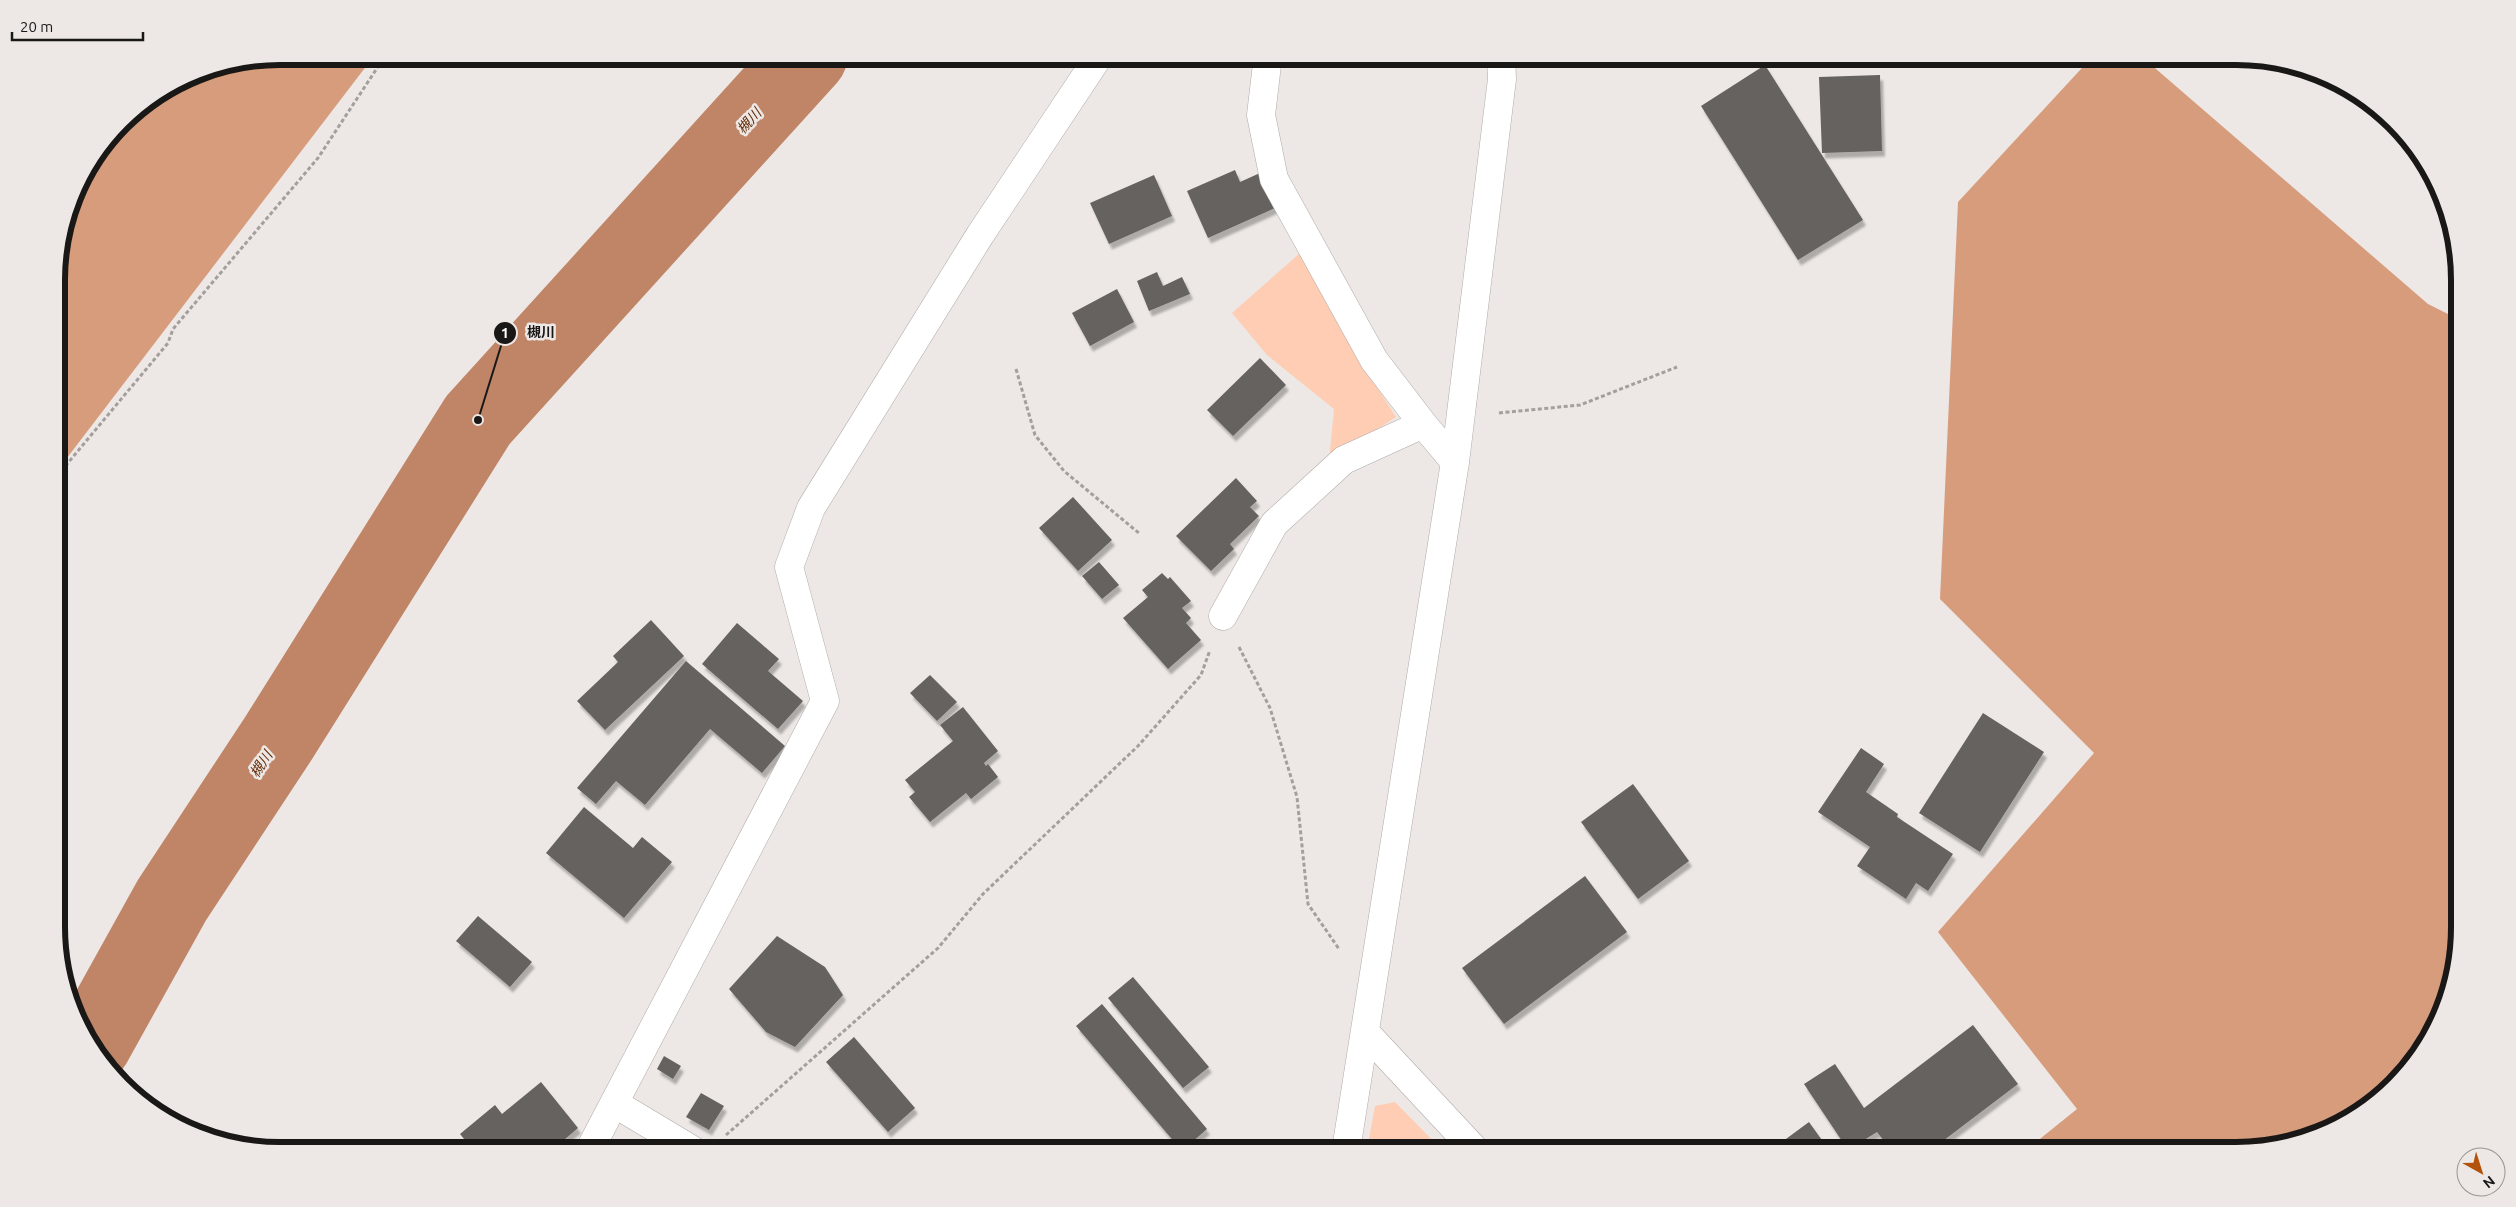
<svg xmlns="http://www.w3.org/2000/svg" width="2516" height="1207" viewBox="0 0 2516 1207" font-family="Ubuntu,'Noto Sans JP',sans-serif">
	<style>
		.green { fill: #fecdb3 }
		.forest { fill: #d79c7c }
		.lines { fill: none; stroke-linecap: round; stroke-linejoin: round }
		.river { stroke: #bf8566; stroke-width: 79 }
		.building { fill: #66625f; filter: url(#shadow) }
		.minor-casing { stroke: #b0aba8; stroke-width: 29 }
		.path { stroke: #a39f9d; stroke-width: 3; stroke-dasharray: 4 2.5; stroke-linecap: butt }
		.minor { stroke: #fff; stroke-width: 28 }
		.labels { text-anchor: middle; stroke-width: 5; stroke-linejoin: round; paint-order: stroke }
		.water-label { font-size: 14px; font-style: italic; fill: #632c07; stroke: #ede8e5 }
		.rim { fill: none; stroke: #191817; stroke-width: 6 }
		.leader { fill: none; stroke: #191817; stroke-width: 2 }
		.callout-dot { fill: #191817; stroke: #ede8e5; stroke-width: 2 }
		.mark-label { font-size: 15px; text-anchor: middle; font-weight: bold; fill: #fff }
		.callout-label { font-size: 14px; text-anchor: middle; font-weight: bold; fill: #191817; stroke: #ede8e5; stroke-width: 5; stroke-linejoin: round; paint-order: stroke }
	</style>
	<defs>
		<filter id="shadow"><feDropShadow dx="3" dy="5.5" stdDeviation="1" flood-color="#0004"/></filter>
	</defs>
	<rect width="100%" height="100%" fill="#ede8e5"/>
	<path class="green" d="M 1300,253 L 1355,353 L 1396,417 L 1329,461 L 1334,409 L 1267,355 L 1232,313 Z
		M 1395,1102 L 1442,1150 L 1367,1150 L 1375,1106 Z"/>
	<path class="forest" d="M 280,56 L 374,56 L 57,471 L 57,265 L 79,181 L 132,112 L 195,73 Z
		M 2093,56 L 2141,56 L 2428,304 L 2458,319 L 2460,927 L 2443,1013 L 2404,1074 L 2360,1113 L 2308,1139 L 2250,1150 L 2026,1150 L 2077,1109 L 1938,932 L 2094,753 L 1940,599 L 1958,202 Z"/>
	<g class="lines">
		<path class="river" d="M 92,1044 L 172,900 L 278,739 L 478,420 L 808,56"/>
	</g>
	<path class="building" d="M 1765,65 L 1863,220 L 1798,260 L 1701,106 Z
		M 1880,75 L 1882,151 L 1822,153 L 1819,77 Z
		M 1235,170 L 1240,182 L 1260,173 L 1275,208 L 1208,238 L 1187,191 Z
		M 1154,175 L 1172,216 L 1109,244 L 1090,203 Z
		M 1157,272 L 1163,286 L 1182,277 L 1190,294 L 1149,311 L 1137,281 Z
		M 1117,289 L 1134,322 L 1090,346 L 1072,313 Z
		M 1260,358 L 1286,385 L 1233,436 L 1207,410 Z
		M 1236,478 L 1257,501 L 1250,507 L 1259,516 L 1230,544 L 1234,549 L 1211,571 L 1176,536 Z
		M 1073,497 L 1112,540 L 1078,571 L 1039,528 Z
		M 1099,562 L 1119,585 L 1102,599 L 1082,576 Z
		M 1162,573 L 1168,579 L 1170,577 L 1191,601 L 1182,608 L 1191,618 L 1186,623 L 1201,640 L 1168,669 L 1123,618 L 1148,597 L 1142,590 Z
		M 651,620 L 684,656 L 605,730 L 577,701 L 618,662 L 613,656 Z
		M 737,623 L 779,659 L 768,671 L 803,701 L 778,729 L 702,664 Z
		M 686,661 L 785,746 L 762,773 L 710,729 L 645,805 L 616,781 L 596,804 L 577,788 Z
		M 930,675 L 957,702 L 937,721 L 910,693 Z
		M 963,707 L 998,751 L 984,763 L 986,766 L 988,764 L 998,777 L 971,799 L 966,793 L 930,822 L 909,797 L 915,792 L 905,780 L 953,741 L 940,725 Z
		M 1983,713 L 2044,752 L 1980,852 L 1919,813 Z
		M 1861,748 L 1884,764 L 1866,792 L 1898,814 L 1897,817 L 1953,854 L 1928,891 L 1916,883 L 1906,899 L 1857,866 L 1870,847 L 1818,812 Z
		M 1633,784 L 1689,861 L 1638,899 L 1581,822 Z
		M 584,807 L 633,848 L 642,837 L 672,862 L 624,918 L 546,853 Z
		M 1585,876 L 1627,932 L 1504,1024 L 1462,968 Z
		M 478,916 L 532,962 L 510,987 L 456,941 Z
		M 777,936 L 825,967 L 843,995 L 795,1047 L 766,1032 L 729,989 Z
		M 1133,977 L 1209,1067 L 1183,1088 L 1108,998 Z
		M 1102,1004 L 1207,1129 L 1182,1151 L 1076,1026 Z
		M 1973,1025 L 2018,1084 L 1931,1150 L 1891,1150 L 1877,1132 L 1848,1150 L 1804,1084 L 1835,1064 L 1864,1108 Z
		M 854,1037 L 915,1108 L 888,1132 L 826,1062 Z
		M 664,1056 L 681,1066 L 673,1079 L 657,1069 Z
		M 541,1082 L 578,1128 L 551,1151 L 547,1146 L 542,1151 L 474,1151 L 460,1134 L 495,1105 L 502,1114 Z
		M 701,1093 L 724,1106 L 709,1130 L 686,1117 Z
		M 1809,1122 L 1829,1150 L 1771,1150 Z"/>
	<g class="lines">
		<g class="minor-casing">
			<path id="minor" d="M 1268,56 L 1261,115 L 1274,179 L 1374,360 L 1423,424 L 1455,462
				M 1223,616 L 1274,524 L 1344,460 L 1423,424
				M 1366,1033 L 1475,1150
				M 614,1103 L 694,1151
				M 1346,1150 L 1455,462 L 1502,79 L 1501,56
				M 589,1151 L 825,701 L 789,567 L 811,508 L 980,235 L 1099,56"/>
		</g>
		<path class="path" d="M 1016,369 L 1035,435 L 1064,471 L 1140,534
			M 1499,413 L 1580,405 L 1677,367
			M 57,476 L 168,343 L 173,329 L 318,158 L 385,56
			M 1239,647 L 1270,708 L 1297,797 L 1308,904 L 1339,949
			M 726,1135 L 938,948 L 983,894 L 1138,746 L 1201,675 L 1210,650"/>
		<use href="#minor" class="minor"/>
	</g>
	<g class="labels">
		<g class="water-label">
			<text transform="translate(749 121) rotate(-48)" y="5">槻川</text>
			<text transform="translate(261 764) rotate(-57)" y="5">槻川</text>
		</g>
	</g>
	<path d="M0 0H2516V1207H0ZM280 65H2236A215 215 0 0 1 2451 280V927A215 215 0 0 1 2236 1142H280A215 215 0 0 1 65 927V280A215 215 0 0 1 280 65Z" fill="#ede8e5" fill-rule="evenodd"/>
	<path class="rim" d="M280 65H2236A215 215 0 0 1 2451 280V927A215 215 0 0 1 2236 1142H280A215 215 0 0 1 65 927V280A215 215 0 0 1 280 65Z"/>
	<path class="leader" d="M478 420L505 333"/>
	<g class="callout-dot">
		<circle cx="478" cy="420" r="5"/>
		<circle cx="505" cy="333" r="12"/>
	</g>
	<g class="mark-label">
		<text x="505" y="338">1</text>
	</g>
	<g class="callout-label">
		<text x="541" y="337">槻川</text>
	</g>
	<g transform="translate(2481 1172) rotate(141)"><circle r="24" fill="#ede8e5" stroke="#989593"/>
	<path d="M0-4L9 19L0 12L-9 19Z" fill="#b3530b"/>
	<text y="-8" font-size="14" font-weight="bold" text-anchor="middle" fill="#191817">N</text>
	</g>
	<path d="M12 32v8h131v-8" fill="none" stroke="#191817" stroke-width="2.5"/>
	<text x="20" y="32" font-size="15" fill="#191817" stroke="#ede8e5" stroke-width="4" paint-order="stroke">20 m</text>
</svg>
